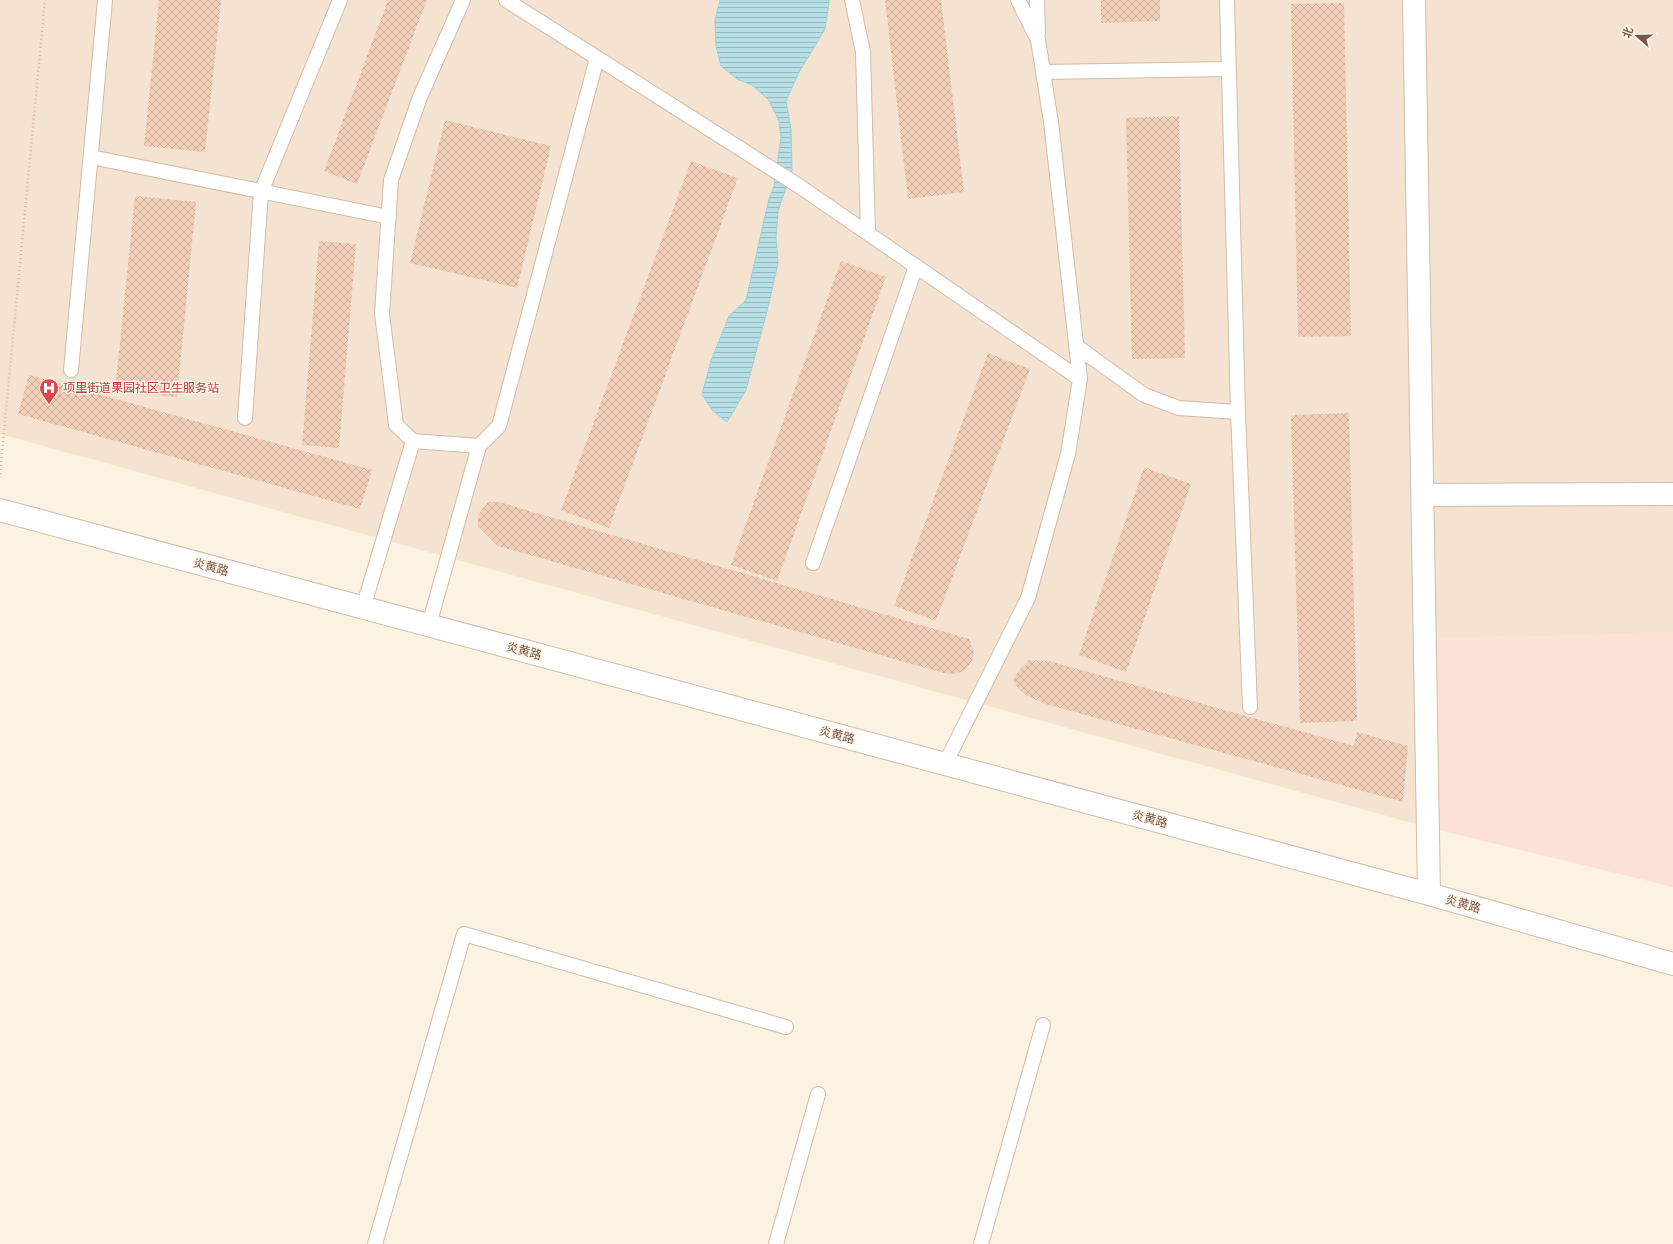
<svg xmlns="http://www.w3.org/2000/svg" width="1673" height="1244" viewBox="0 0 1673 1244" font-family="Jost,'Noto Sans SC',sans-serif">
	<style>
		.residential { fill: #f4e3d0 }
		.commercial { fill: #fde1d5 }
		.water { fill: url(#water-rules); stroke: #9ccfd8 }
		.building { fill: url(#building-cross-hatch) }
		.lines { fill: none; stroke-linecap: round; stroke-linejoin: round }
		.service-casing { stroke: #d0bbac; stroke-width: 16 }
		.minor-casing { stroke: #d0bbac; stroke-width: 24 }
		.tertiary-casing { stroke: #d0bbac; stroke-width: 24 }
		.path { stroke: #d7b29c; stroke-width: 2.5; stroke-dasharray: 1 3; stroke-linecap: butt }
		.service { stroke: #fff; stroke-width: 14 }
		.minor { stroke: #fff; stroke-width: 22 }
		.tertiary { stroke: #fff; stroke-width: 22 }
		.labels { text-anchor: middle; stroke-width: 3; stroke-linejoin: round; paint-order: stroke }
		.health-label { font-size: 12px; fill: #be3a42; stroke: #fff6e8; text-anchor: start }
		.street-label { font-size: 12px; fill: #745748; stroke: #fff6e8 }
	</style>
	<defs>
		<pattern id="water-rules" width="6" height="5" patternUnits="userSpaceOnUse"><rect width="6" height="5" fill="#b6e0e6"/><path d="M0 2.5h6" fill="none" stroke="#99b8bc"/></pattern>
		<pattern id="building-cross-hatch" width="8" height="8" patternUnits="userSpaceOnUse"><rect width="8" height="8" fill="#f2cfb9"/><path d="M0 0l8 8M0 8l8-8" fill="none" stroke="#c9ab98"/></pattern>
	</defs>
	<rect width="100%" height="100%" fill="#fcf2e2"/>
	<path class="residential" d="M 0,0 L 1673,0 L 1673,633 L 1435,639 L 1438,830 L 0,434 Z"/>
	<path class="commercial" d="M 1673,633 L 1673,887 L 1438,830 L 1435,639 Z"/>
	<path class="water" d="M 720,0 L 829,0 L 829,2 L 825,29 L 798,74 L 786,101 L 791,129 L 792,170 L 778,211 L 776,237 L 778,263 L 768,307 L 746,390 L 727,422 L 712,410 L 702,394 L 711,361 L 729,316 L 746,300 L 769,199 L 774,186 L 781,138 L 779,121 L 769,100 L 752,85 L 737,79 L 721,66 L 716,46 L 715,20 Z"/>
	<path class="building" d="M 159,0 L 221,0 L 205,152 L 144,146 Z
		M 388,0 L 427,0 L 357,184 L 324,171 Z
		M 885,0 L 941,0 L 964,192 L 908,199 Z
		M 1101,0 L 1160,0 L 1160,21 L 1101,23 Z
		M 1344,3 L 1351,336 L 1298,337 L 1291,4 Z
		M 1179,116 L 1185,358 L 1132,359 L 1126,118 Z
		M 445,120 L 551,146 L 517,288 L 410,263 Z
		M 691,161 L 738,178 L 609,528 L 561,510 Z
		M 135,196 L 196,202 L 177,397 L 115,391 Z
		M 319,241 L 356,244 L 339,448 L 302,445 Z
		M 841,261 L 886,277 L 777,581 L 731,565 Z
		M 988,353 L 1030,369 L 936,621 L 894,606 Z
		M 29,375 L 372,470 L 360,509 L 18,414 Z
		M 1349,413 L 1357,721 L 1300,723 L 1291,415 Z
		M 1144,467 L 1191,484 L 1126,672 L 1079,655 Z
		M 488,502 L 499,502 L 969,639 L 974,652 L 972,661 L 964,671 L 954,674 L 943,673 L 498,546 L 478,526 L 478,515 Z
		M 1029,660 L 1049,661 L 1354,746 L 1357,732 L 1408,746 L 1403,802 L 1049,705 L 1029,697 L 1018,689 L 1013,680 L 1020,669 Z"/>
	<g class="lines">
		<g class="service-casing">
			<path id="service" d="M 463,0 L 420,97 L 391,180 L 382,314 L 396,425 L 413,441 L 479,446
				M 506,0 L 799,186 L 1080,379
				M 852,0 L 863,52 L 868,233
				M 1037,0 L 1038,34
				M 1227,0 L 1238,412 L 1250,707
				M 1043,72 L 1229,69
				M 91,157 L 389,217
				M 1076,346 L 1144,395 L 1179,408 L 1238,412
				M 71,370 L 105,0
				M 245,418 L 261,192 L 340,0
				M 813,563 L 916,266
				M 363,608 L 413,441
				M 429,625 L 479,446 L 499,426 L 597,58
				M 945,764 L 1028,598 L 1068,454 L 1080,379 L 1051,122 L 1038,40 L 1018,0
				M 375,1244 L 464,934 L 786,1027
				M 776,1244 L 818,1094
				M 981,1244 L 1043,1025"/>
		</g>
		<g class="minor-casing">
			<path id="minor" d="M 1423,495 L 1673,494"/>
		</g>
		<g class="tertiary-casing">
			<path id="tertiary" d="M 1414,0 L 1429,894
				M 0,510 L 1429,894 L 1673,964"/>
		</g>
		<path class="path" d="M 0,474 L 45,0"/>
		<use href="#service" class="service"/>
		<use href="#minor" class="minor"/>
		<use href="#tertiary" class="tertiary"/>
	</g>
	<defs>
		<g id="hospital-pin" transform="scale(1)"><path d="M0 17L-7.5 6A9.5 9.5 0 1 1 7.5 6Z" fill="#e0444e" stroke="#fff6e8"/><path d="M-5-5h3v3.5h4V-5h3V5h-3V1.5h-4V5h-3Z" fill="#fff"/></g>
	</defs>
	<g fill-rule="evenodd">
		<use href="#hospital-pin" x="49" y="388"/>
	</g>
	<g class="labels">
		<g class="health-label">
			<text x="63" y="392">项里街道果园社区卫生服务站</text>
		</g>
		<g class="street-label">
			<text transform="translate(211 567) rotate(15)" y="4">炎黄路</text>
			<text transform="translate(524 651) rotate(15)" y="4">炎黄路</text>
			<text transform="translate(837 735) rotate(15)" y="4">炎黄路</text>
			<text transform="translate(1150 819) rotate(15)" y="4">炎黄路</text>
			<text transform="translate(1463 904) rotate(16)" y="4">炎黄路</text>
		</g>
	</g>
	<g transform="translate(1637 36) rotate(290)" stroke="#fff6e8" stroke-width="3" paint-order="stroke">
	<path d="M0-3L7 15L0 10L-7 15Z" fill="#745748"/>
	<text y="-6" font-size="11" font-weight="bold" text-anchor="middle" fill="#745748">北</text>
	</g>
</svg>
